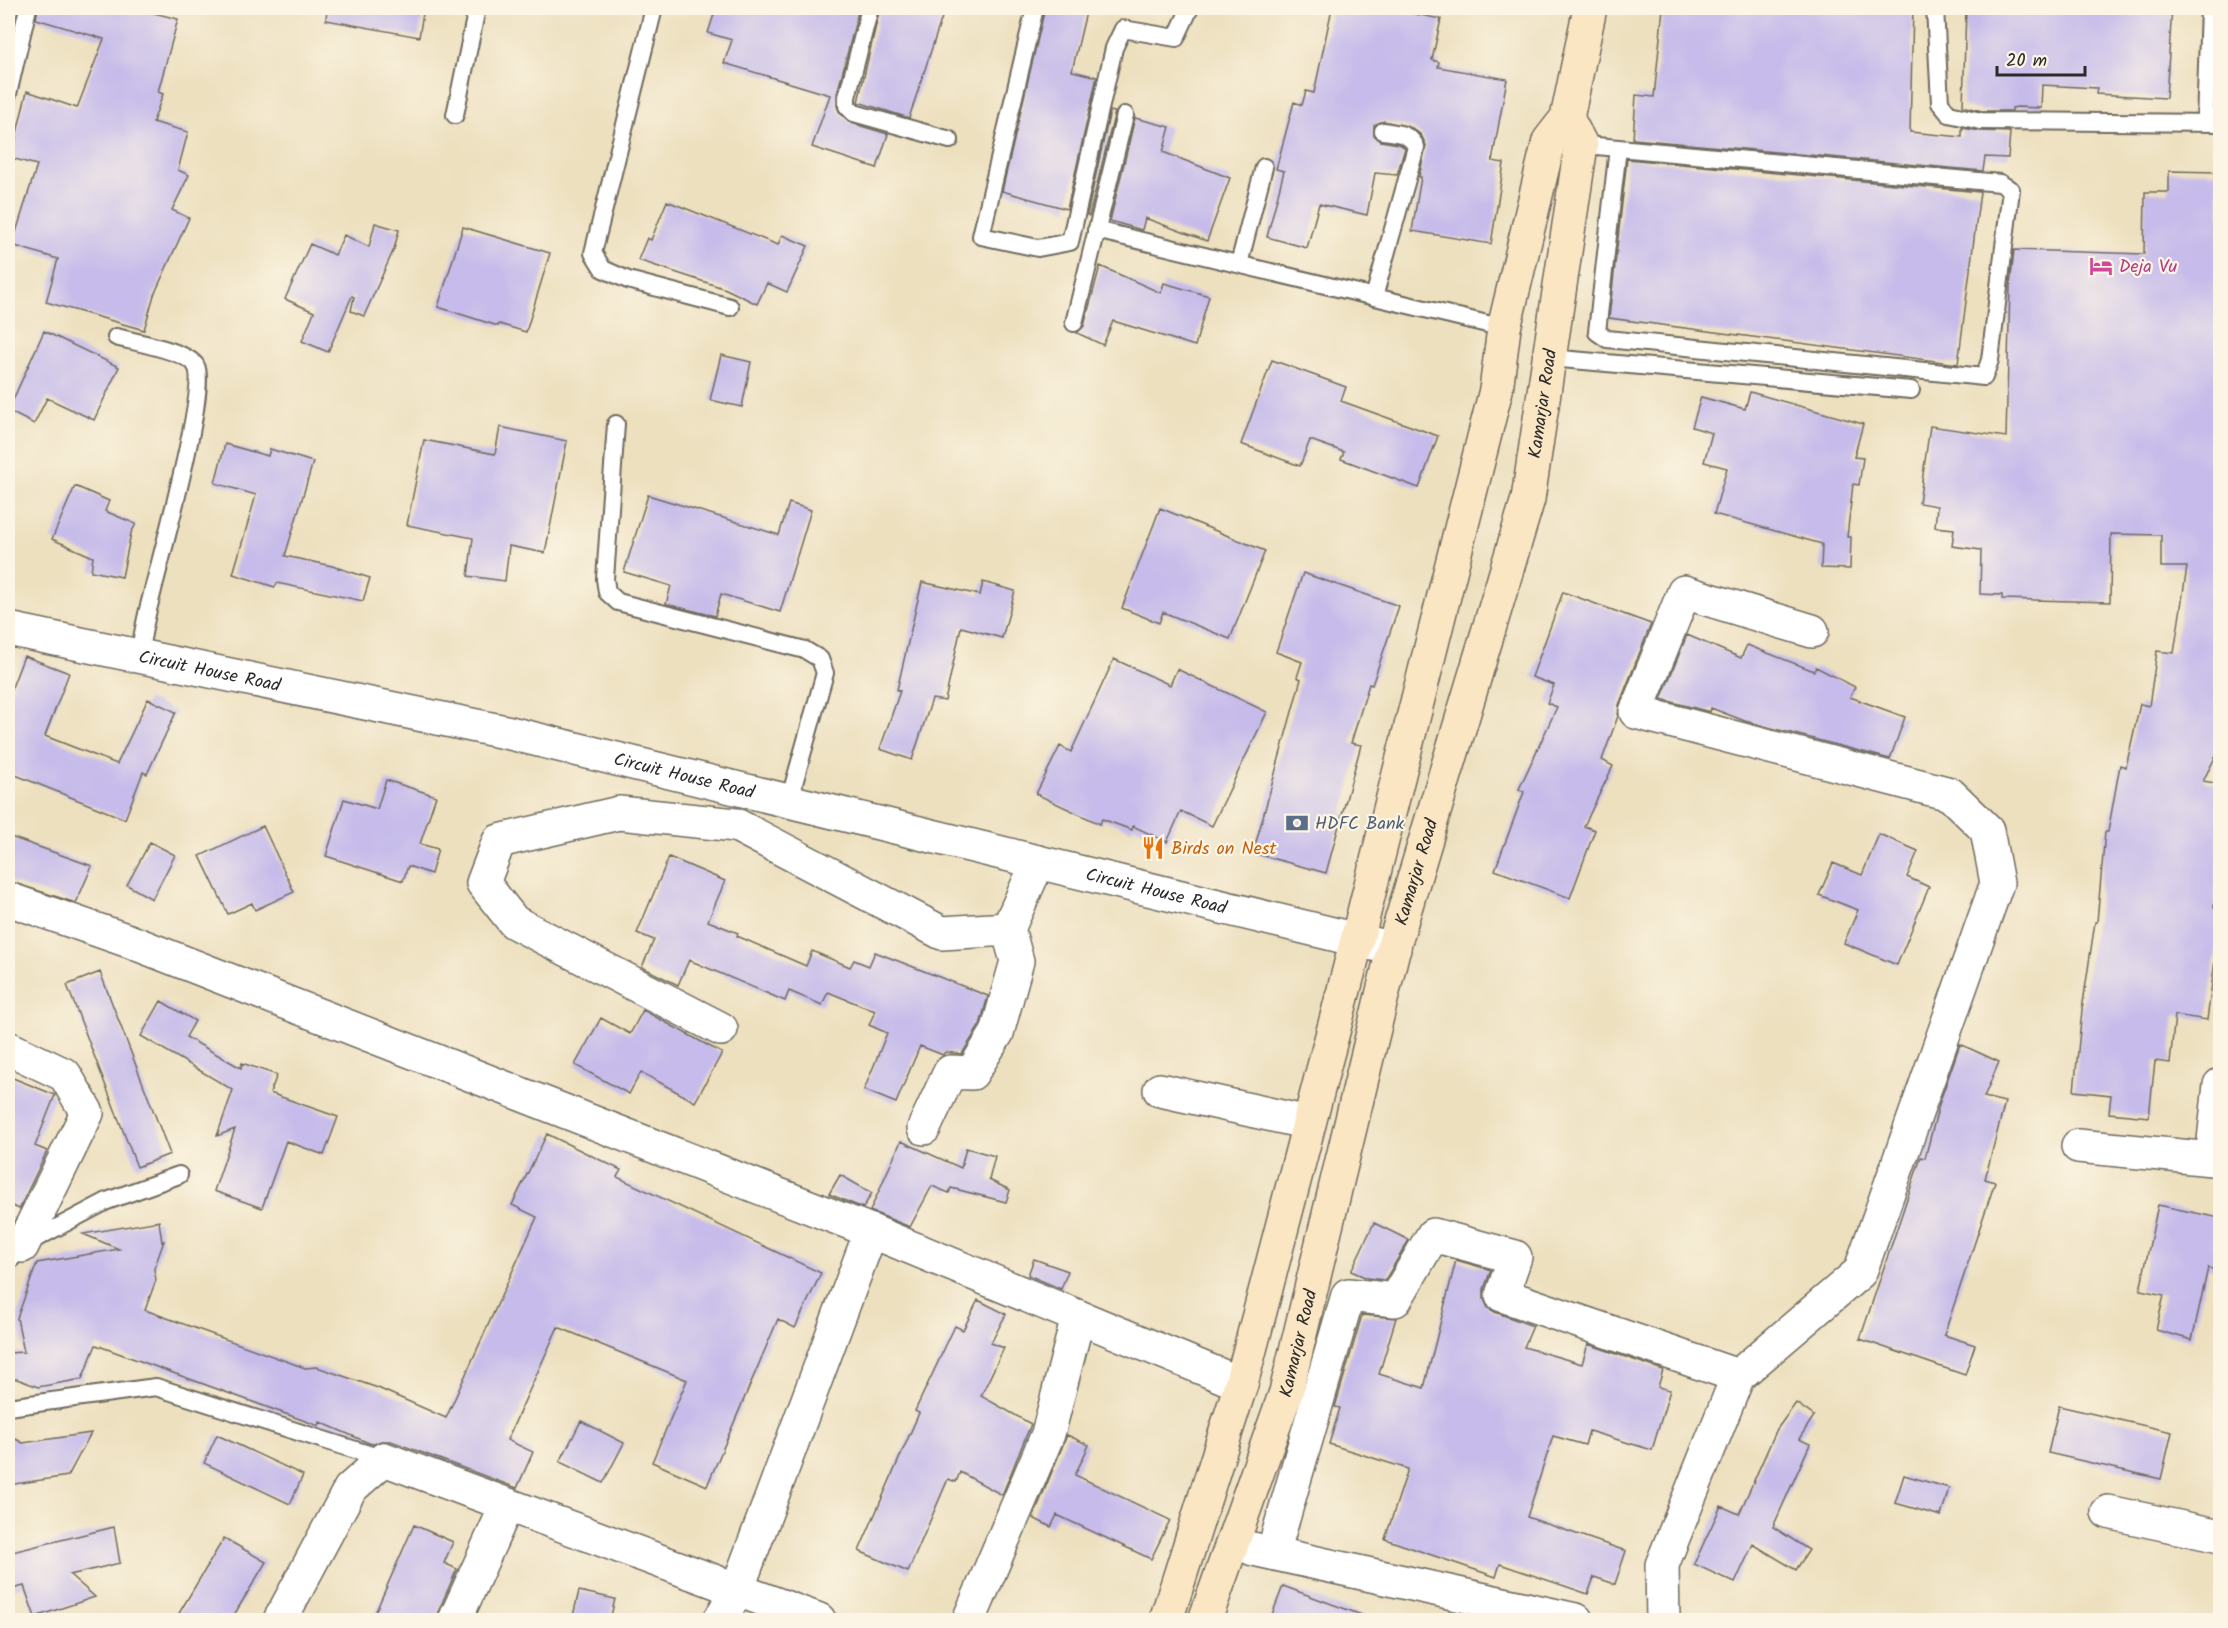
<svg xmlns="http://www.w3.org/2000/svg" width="2228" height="1628" viewBox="0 0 2228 1628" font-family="Kalam,sans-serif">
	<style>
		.building { fill: #c6bbea }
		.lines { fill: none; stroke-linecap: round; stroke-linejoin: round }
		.lane-casing { stroke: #6f6a5f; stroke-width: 20 }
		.street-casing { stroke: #6f6a5f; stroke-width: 36 }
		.secondary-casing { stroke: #6f6a5f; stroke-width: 36 }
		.lane { stroke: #fff; stroke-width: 16 }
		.street { stroke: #fff; stroke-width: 33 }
		.secondary { stroke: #fbe6c4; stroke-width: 33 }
		.labels { text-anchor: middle; stroke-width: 4.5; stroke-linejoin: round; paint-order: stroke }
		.hotel-label { font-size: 18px; fill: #b23c85; stroke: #fcf5e5; text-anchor: start }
		.street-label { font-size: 18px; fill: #2b2b2b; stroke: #fcf5e5 }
		.service-label { font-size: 18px; fill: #4e5e75; stroke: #fcf5e5; text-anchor: start }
		.food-label { font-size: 18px; fill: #c56008; stroke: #fcf5e5; text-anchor: start }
	</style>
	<rect width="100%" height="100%" fill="#fcf5e5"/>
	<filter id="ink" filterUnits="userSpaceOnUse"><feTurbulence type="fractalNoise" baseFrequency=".0167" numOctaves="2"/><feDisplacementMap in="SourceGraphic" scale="12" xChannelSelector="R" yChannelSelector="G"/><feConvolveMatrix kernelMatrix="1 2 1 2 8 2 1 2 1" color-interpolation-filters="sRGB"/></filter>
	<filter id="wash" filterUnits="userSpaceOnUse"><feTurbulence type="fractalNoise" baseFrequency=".008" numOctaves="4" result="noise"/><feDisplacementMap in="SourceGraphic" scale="24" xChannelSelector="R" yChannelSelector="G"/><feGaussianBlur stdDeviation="1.35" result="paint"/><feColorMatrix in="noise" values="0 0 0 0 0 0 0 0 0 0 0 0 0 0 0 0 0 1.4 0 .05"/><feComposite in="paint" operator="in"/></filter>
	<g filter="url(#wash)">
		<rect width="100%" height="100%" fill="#ede0bf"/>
		<g id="blocks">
			<path class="building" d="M 38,8 L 134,8 L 178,19 L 158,92 L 163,94 L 153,122 L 188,132 L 178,170 L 189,175 L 172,210 L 189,218 L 154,295 L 144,330 L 46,302 L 58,259 L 12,245 L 37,165 L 11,158 L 27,91 L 77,108 L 104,39 L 36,19 Z
				M 327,8 L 424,8 L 419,37 L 326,20 Z
				M 716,8 L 859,8 L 837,94 L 837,106 L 840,113 L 851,123 L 888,134 L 877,168 L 812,147 L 830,95 L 724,63 L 732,40 L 708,33 Z
				M 880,8 L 945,8 L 909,118 L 858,102 Z
				M 1045,8 L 1087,8 L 1072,71 L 1097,77 L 1067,209 L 1002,191 Z
				M 1332,8 L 1384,8 L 1441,19 L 1432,60 L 1439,62 L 1438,67 L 1507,79 L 1492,161 L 1504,163 L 1491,244 L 1412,231 L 1421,177 L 1419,177 L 1426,145 L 1421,135 L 1412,128 L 1384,121 L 1374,125 L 1374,135 L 1381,141 L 1399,144 L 1405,148 L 1397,175 L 1375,173 L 1367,215 L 1319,204 L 1307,248 L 1267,237 L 1284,171 L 1276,169 L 1294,102 L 1302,105 L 1306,91 L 1314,93 Z
				M 1663,8 L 1913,8 L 1910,132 L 1962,137 L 1962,128 L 1981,131 L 2010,132 L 2008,158 L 1985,157 L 1983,171 L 1633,139 L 1636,95 L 1654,97 Z
				M 1966,8 L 2172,8 L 2166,98 L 2096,94 L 2097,88 L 2042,85 L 2041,108 L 2018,107 L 2012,108 L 2012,111 L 1982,111 L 1963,106 Z
				M 1110,111 L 1115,112 L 1089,216 L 1087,215 Z
				M 1135,118 L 1170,127 L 1163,152 L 1230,178 L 1207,241 L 1145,218 L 1142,230 L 1110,221 Z
				M 1627,159 L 1980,192 L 1958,364 L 1609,318 Z
				M 2169,171 L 2218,172 L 2218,198 L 2220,199 L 2220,748 L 2203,781 L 2220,784 L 2220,837 L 2214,908 L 2220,909 L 2220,923 L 2207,1020 L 2175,1015 L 2170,1063 L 2155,1061 L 2149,1117 L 2109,1113 L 2111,1095 L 2074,1091 L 2082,1010 L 2095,922 L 2097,922 L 2105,832 L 2108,832 L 2120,765 L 2126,767 L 2140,704 L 2149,706 L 2157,651 L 2174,653 L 2187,567 L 2161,567 L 2161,535 L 2111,534 L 2110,602 L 2002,599 L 2002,595 L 1980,594 L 1981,550 L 1952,546 L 1954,529 L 1935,527 L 1937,506 L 1919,503 L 1930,426 L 2006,437 L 2010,286 L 2014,250 L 2144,254 L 2145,192 L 2169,192 Z
				M 667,201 L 778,245 L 782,235 L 808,246 L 787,292 L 767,283 L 757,304 L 726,289 L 638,260 L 647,238 L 651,240 Z
				M 375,223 L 399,230 L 394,249 L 364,316 L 351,311 L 354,297 L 352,296 L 328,352 L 302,341 L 314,312 L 285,299 L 310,244 L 335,255 L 344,235 L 369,247 Z
				M 463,227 L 550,253 L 526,332 L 499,324 L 498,326 L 438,307 Z
				M 1100,266 L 1161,293 L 1164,283 L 1209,296 L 1195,346 L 1113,321 L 1103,345 L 1077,333 L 1084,326 Z
				M 44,331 L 119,367 L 94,420 L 47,398 L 34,424 L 8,411 Z
				M 721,355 L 751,362 L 742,407 L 710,400 Z
				M 1272,360 L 1346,387 L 1341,401 L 1438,436 L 1419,488 L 1341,459 L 1344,452 L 1310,440 L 1300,466 L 1241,444 Z
				M 1750,392 L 1863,424 L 1854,457 L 1863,458 L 1859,485 L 1853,484 L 1847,537 L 1851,537 L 1850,569 L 1821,568 L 1822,544 L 1714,514 L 1727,468 L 1704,462 L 1712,433 L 1692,427 L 1701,397 L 1745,409 Z
				M 500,427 L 567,441 L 545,553 L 509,546 L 505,581 L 468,576 L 473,538 L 407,525 L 424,440 L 495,454 Z
				M 225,444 L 268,456 L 270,449 L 313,462 L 285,556 L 332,566 L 370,578 L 363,601 L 277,583 L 275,587 L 233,574 L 256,495 L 215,483 Z
				M 75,486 L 109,501 L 105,511 L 136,524 L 131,533 L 122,577 L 91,571 L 93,557 L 52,539 Z
				M 648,495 L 779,535 L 789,503 L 811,510 L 780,612 L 721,594 L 715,616 L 666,604 L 671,586 L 624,572 Z
				M 1160,508 L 1265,551 L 1230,639 L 1163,612 L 1159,623 L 1122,608 Z
				M 1303,573 L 1399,606 L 1372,685 L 1369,684 L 1351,743 L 1361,745 L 1326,873 L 1253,853 L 1301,679 L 1297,677 L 1302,662 L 1276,652 Z
				M 922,582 L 980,595 L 983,582 L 1015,591 L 1002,638 L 961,627 L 945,701 L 932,699 L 912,760 L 880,749 L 900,691 L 897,690 Z
				M 1563,592 L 1651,624 L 1619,705 L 1618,716 L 1602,760 L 1613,766 L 1584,826 L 1595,830 L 1570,898 L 1495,870 L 1524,792 L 1519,789 L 1557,707 L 1547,703 L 1554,685 L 1532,677 Z
				M 1687,635 L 1741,658 L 1747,645 L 1814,671 L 1816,667 L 1855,687 L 1850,697 L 1905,717 L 1890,759 L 1745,721 L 1711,708 L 1710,712 L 1661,699 Z
				M 24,656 L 69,673 L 45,736 L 117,764 L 148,699 L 176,712 L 147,774 L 143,772 L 125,819 L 8,772 L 8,698 Z
				M 1114,659 L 1170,685 L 1177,669 L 1267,712 L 1212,826 L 1181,811 L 1167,842 L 1133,826 L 1132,830 L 1102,819 L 1100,824 L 1036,794 L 1060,746 L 1071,752 Z
				M 386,780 L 436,796 L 420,844 L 438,849 L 431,874 L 408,866 L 403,881 L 326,856 L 344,799 L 377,809 Z
				M 263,826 L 294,892 L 255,910 L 252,903 L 228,914 L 200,856 Z
				M 1879,834 L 1918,851 L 1907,877 L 1929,887 L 1897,965 L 1844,943 L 1858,910 L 1819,895 L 1833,863 L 1862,875 Z
				M 8,836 L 92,866 L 76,903 L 8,881 Z
				M 150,842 L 175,855 L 152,899 L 127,885 Z
				M 669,857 L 725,881 L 708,921 L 738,933 L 737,936 L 806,966 L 812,951 L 850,967 L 854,960 L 869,966 L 875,952 L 988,996 L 980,1025 L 962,1054 L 945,1052 L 943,1055 L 920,1046 L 896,1103 L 864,1090 L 887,1033 L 869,1025 L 875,1011 L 828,992 L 822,1005 L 789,991 L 785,1001 L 689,960 L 678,985 L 642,967 L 654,940 L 637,933 Z
				M 100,972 L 170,1154 L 137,1167 L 67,985 Z
				M 161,1001 L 195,1021 L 186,1037 L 241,1068 L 242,1063 L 277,1075 L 270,1093 L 338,1117 L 324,1155 L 286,1141 L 262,1208 L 214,1191 L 235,1129 L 217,1136 L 233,1090 L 141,1036 Z
				M 643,1010 L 722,1053 L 695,1102 L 641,1072 L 629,1094 L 575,1065 L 601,1018 L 630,1034 Z
				M 1960,1044 L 1999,1062 L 1984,1097 L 2005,1102 L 1985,1179 L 1995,1182 L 1944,1335 L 1975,1345 L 1965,1375 L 1860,1339 L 1921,1157 L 1925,1158 L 1940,1101 Z
				M 8,1076 L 55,1095 L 35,1146 L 47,1151 L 19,1209 L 8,1204 Z
				M 547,1134 L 621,1170 L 617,1177 L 821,1273 L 795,1328 L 778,1319 L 707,1486 L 652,1462 L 687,1380 L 558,1327 L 507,1440 L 533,1452 L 517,1488 L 391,1441 L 381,1441 L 373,1444 L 369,1443 L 320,1422 L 319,1426 L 96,1345 L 82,1379 L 38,1387 L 17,1379 L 8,1379 L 8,1353 L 24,1352 L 17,1318 L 37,1263 L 119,1249 L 83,1234 L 159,1221 L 162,1242 L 164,1241 L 154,1269 L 156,1280 L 145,1310 L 305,1368 L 317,1367 L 378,1388 L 446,1418 L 537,1217 L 512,1205 Z
				M 901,1141 L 961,1168 L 966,1148 L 995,1156 L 989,1180 L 1010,1190 L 1006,1202 L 951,1188 L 949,1193 L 932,1186 L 910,1227 L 870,1211 Z
				M 840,1175 L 872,1193 L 863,1208 L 829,1194 Z
				M 2158,1205 L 2220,1218 L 2220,1271 L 2208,1268 L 2192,1340 L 2156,1330 L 2164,1295 L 2140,1290 Z
				M 1374,1223 L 1409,1240 L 1385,1280 L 1367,1278 L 1351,1271 Z
				M 1034,1259 L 1068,1271 L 1061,1289 L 1028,1275 Z
				M 1456,1260 L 1491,1270 L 1484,1289 L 1484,1299 L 1488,1308 L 1495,1312 L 1533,1326 L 1524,1347 L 1582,1364 L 1588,1344 L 1663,1370 L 1658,1387 L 1670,1390 L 1652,1450 L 1589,1431 L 1585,1445 L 1553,1436 L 1527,1517 L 1626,1551 L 1615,1584 L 1594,1577 L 1588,1594 L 1500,1564 L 1496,1577 L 1385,1539 L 1408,1469 L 1329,1444 L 1340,1408 L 1335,1407 L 1362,1315 L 1396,1318 L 1379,1374 L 1424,1388 Z
				M 978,1300 L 1006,1314 L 991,1343 L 1004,1348 L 981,1396 L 1031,1424 L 1002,1495 L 960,1472 L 956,1482 L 948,1479 L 908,1572 L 859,1551 L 919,1413 L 915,1411 L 955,1326 L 963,1330 Z
				M 1796,1403 L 1814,1416 L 1799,1439 L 1810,1444 L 1773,1527 L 1809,1550 L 1796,1570 L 1753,1544 L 1735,1583 L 1694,1564 L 1721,1506 L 1739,1514 L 1777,1429 Z
				M 2059,1406 L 2172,1432 L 2161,1479 L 2048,1453 Z
				M 581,1421 L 624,1443 L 603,1483 L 560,1462 Z
				M 91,1433 L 68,1476 L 8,1485 L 8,1435 L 23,1443 Z
				M 217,1435 L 303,1475 L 290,1504 L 204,1463 Z
				M 1067,1435 L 1089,1445 L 1075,1475 L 1170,1520 L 1151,1559 L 1057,1515 L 1051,1527 L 1033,1518 Z
				M 1904,1475 L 1949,1488 L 1941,1516 L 1895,1503 Z
				M 414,1525 L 453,1542 L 444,1563 L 457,1569 L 438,1612 L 436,1620 L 372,1620 Z
				M 114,1527 L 120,1563 L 70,1575 L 95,1597 L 35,1617 L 24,1586 L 8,1590 L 8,1553 Z
				M 224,1538 L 266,1562 L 231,1620 L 175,1620 Z
				M 1283,1586 L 1370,1618 L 1370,1620 L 1270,1620 Z
				M 579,1591 L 615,1599 L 610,1620 L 572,1620 Z"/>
		</g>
	</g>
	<g filter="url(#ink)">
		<use href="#blocks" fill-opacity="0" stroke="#6f6a5f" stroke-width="1.5"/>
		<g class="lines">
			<g class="lane-casing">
				<path id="lane" d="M 654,8 L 593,253 L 603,269 L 628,280 L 730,307
					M 870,8 L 847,97 L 847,106 L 854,113 L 950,140
					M 1035,8 L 981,236 L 1038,248 L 1070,242 L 1114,48 L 1123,29 L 1176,38 L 1190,8
					M 1935,8 L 1940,103 L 1949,114 L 1981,121 L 2220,123
					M 8,94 L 28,8
					M 455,115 L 477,8
					M 2205,123 L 2209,8
					M 1575,144 L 2000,183 L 2011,190 L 1990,360 L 1984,377 L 1607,339 L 1597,332 L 1618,148
					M 1096,230 L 1504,328
					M 1239,264 L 1264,167
					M 1374,297 L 1416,147 C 1410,133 1396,133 1383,131
					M 1074,323 L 1125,115
					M 116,337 C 134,342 188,351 196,366 C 209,388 158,567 150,602 C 145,620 142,638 139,656
					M 1550,358 L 1911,390
					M 616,424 L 605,579 L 607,592 L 618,602 L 805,650 L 820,659 L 825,673 L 789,801
					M 8,1263 L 22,1246 L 107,1201 L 179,1175
					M 8,1407 L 156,1387 L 384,1459"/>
			</g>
			<g class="street-casing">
				<g id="street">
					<path id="s1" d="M 8,629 L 510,733 L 1394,949"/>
					<path d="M 8,899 L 129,941 L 871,1231 L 1241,1384"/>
					<path d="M 1008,929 L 1038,862"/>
					<path d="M 721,1029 L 514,922 L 483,883 L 499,841 L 619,813 L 736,825 L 942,933 L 1008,929 L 1017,961 L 997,1033 L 972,1073 L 950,1072 L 924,1128"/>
					<path d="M 8,1048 L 65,1075 L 87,1113 L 22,1246"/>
					<path d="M 2220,1085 L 2212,1159 L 2220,1160"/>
					<path d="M 1160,1090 L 1309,1123"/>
					<path d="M 2078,1146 L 2212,1159"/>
					<path d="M 2108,1512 L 2220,1536"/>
					<path d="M 1253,1549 L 1576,1620"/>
					<path d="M 1273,1553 L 1348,1295 L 1395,1300 L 1433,1235 L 1515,1257 L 1502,1295 L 1738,1376"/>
					<path d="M 280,1620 L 350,1489 L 384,1459 L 819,1620"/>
					<path d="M 455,1620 L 507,1505"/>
					<path d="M 720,1620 L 737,1590 L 871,1231"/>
					<path d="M 969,1620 L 1048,1434 L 1078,1317"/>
					<path d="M 1663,1620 L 1662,1565 L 1738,1376 L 1860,1272 L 1997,883 L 1987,830 L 1950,794 L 1636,712 L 1684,592 L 1812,631"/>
				</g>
			</g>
			<g class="secondary-casing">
				<g id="secondary">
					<path d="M 1166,1620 L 1241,1384 L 1357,940 L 1496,390 L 1504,328 L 1549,141 L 1567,118 L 1590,8"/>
					<path id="s2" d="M 1205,1620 L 1286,1392 L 1395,942 L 1528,499 L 1581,145 L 1567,118"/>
				</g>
			</g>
			<use href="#lane" class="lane"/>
			<use href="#street" class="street"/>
			<use href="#secondary" class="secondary"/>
		</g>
	</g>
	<defs>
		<g id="hotel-bare" transform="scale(1.8)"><path d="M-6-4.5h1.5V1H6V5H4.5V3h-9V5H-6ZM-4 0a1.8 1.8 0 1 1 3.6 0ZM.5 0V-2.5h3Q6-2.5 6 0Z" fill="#d1479c" stroke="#fcf5e5" stroke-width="2.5" paint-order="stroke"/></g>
		<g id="bank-bare" transform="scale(1.8)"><path d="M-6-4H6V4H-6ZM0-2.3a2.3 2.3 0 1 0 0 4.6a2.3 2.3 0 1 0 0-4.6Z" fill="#5c6f8a" stroke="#fcf5e5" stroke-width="2.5" paint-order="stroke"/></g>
		<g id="restaurant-bare" transform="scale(1.8)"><path d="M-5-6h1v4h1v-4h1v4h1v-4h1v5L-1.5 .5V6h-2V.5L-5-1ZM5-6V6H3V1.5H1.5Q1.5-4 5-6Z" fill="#e8710a" stroke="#fcf5e5" stroke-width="2.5" paint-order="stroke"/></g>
	</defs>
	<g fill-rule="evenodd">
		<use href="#hotel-bare" x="2101" y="266"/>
		<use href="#bank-bare" x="1297" y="823"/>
		<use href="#restaurant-bare" x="1153" y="848"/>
	</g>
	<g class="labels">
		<g class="hotel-label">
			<text x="2119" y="272">Deja Vu</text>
		</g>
		<g class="street-label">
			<text dy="6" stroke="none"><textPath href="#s2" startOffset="1264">Kamarjar Road</textPath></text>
			<text dy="6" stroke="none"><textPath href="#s1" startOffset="206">Circuit House Road</textPath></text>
			<text dy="6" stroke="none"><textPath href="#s1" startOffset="692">Circuit House Road</textPath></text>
			<text dy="6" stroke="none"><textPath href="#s2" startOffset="778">Kamarjar Road</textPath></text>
			<text dy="6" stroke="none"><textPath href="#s1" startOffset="1178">Circuit House Road</textPath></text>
			<text dy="6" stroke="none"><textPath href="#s2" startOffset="292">Kamarjar Road</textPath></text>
		</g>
		<g class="service-label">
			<text x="1315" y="829">HDFC Bank</text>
		</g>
		<g class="food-label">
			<text x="1171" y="854">Birds on Nest</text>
		</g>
	</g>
	<rect width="2228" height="1628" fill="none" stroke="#fcf5e5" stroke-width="30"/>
	<path d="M1997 66v9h88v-9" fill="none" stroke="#2b2b2b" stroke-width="3"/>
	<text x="2006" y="66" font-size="18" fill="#2b2b2b" stroke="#fcf5e5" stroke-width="4.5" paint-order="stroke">20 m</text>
</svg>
